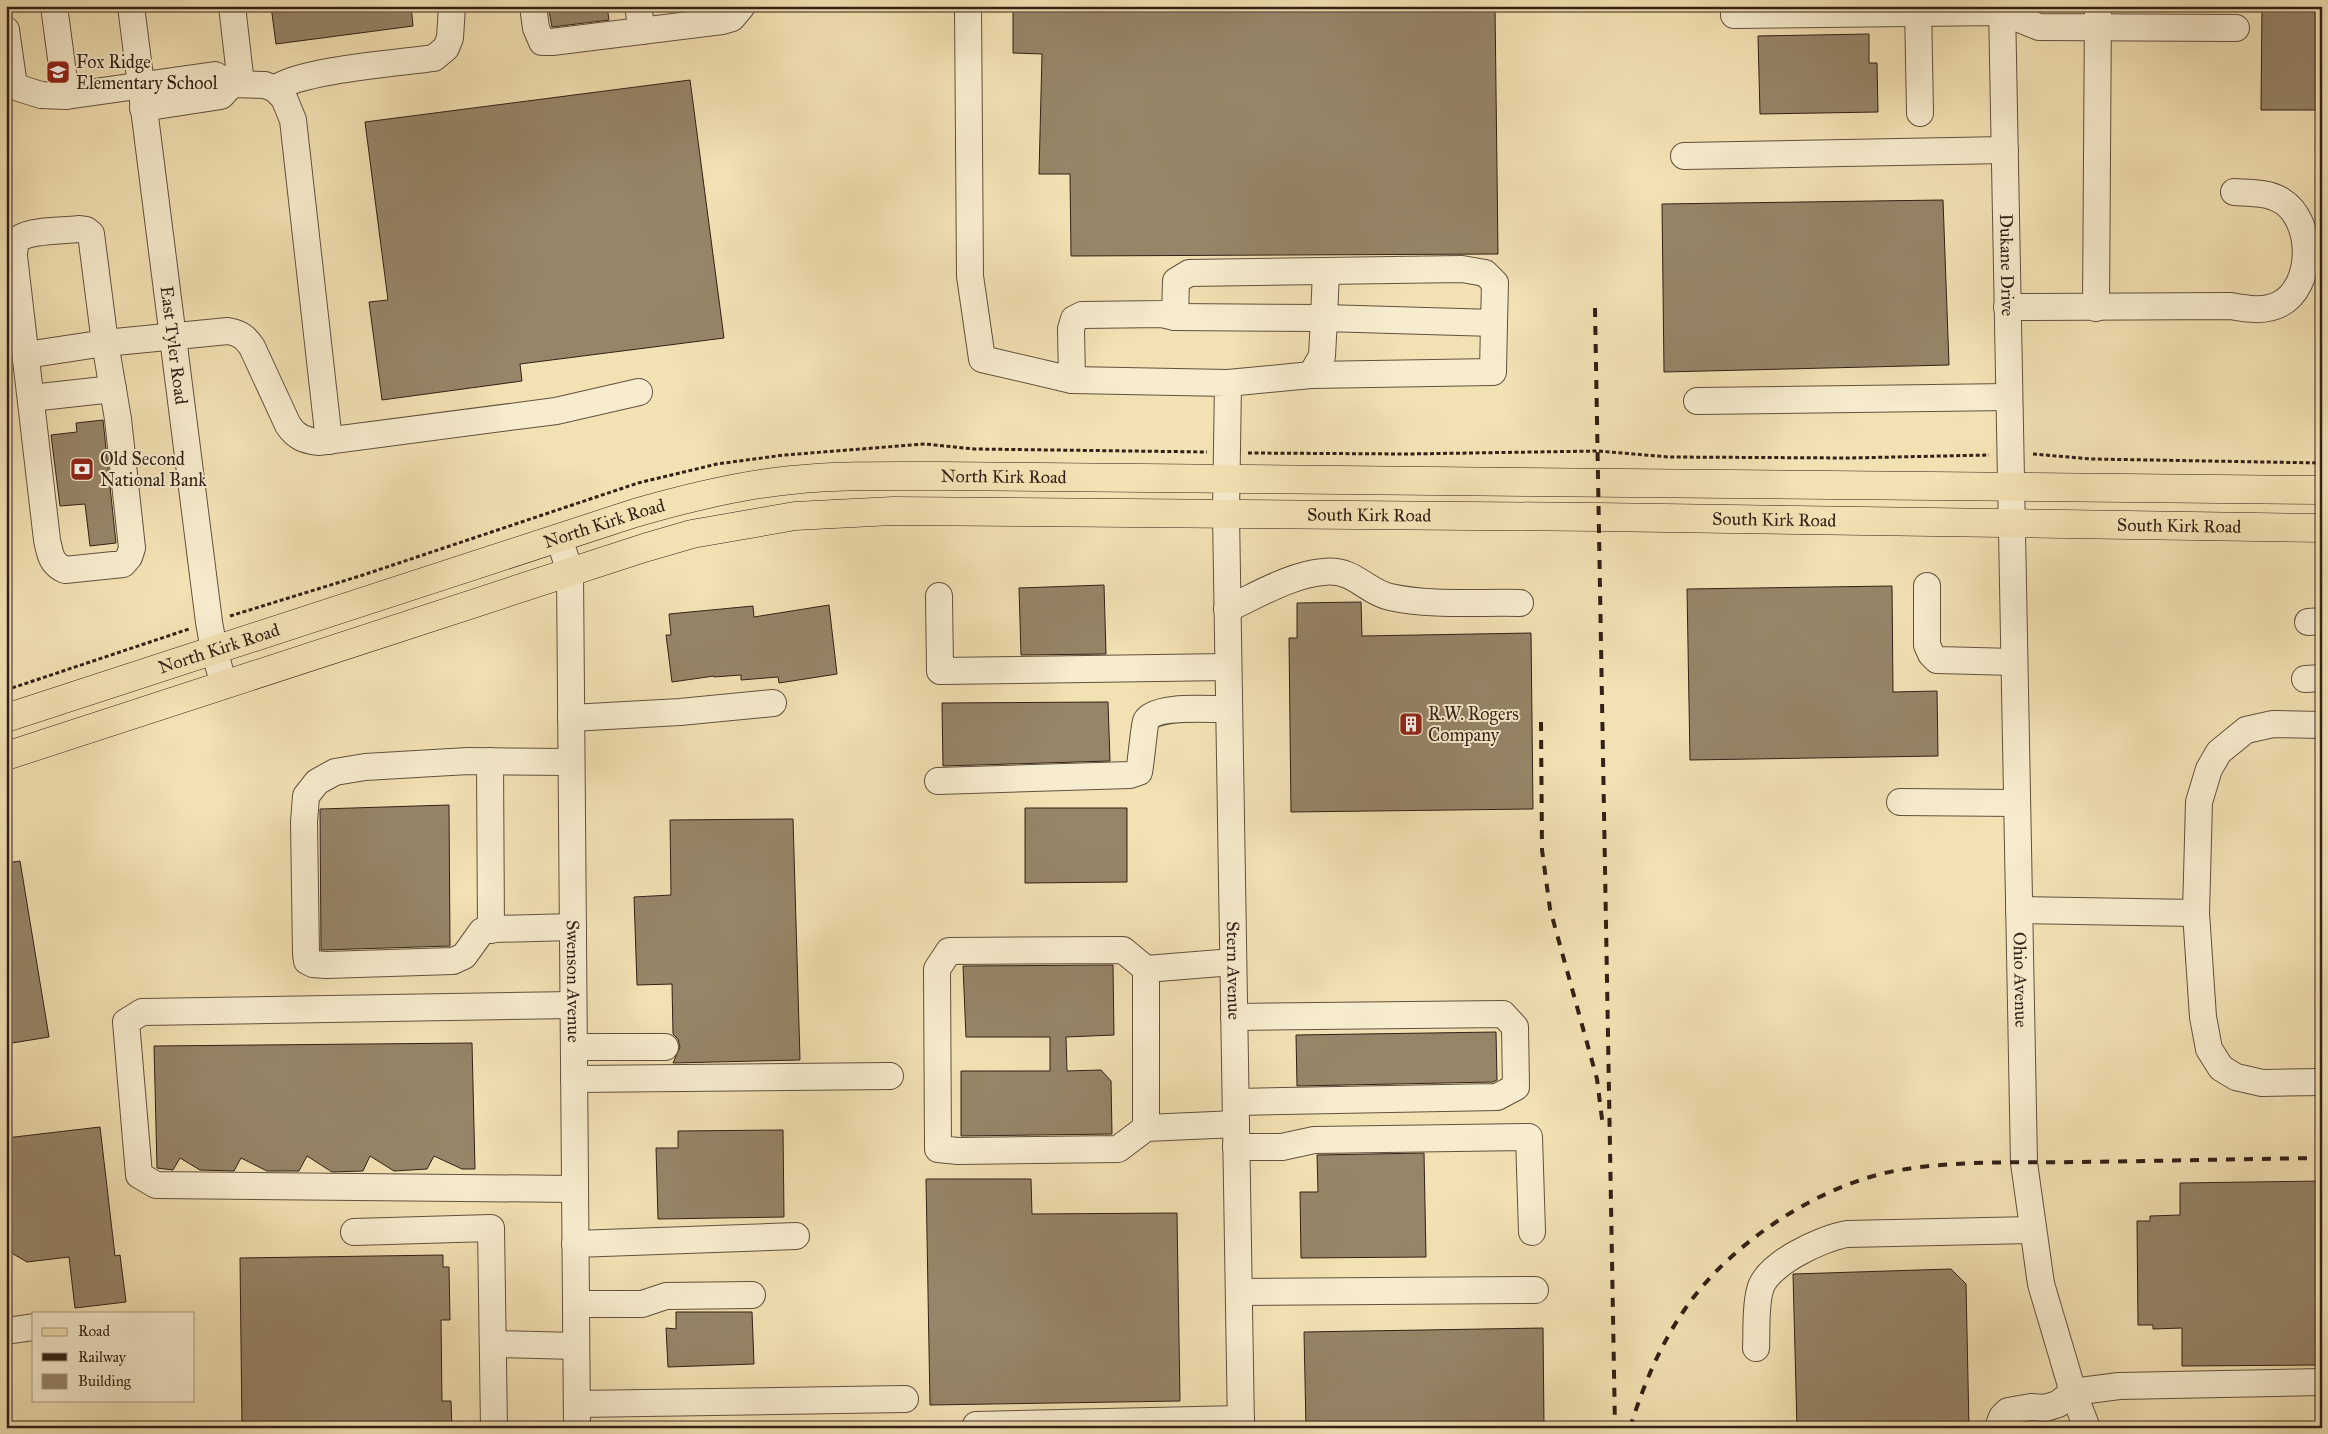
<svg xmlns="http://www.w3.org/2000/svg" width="2328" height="1434" viewBox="0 0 2328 1434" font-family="'IM FELL Great Primer',serif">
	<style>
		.building { fill: #968568; stroke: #322117 }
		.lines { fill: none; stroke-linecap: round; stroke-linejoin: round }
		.minor-casing { stroke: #62513e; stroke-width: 28 }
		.major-casing { stroke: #322117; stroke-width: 29 }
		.path { stroke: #322117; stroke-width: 3; stroke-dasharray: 4 2.5; stroke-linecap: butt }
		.minor { stroke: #f7ecce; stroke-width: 26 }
		.major { stroke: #f2e1b3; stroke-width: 28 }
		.rail { stroke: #322117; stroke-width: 4; stroke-dasharray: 9 9; stroke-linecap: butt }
		.labels { text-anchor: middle; stroke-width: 4; stroke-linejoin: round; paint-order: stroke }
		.poi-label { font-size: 18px; fill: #322117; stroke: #f7ecce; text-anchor: start }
		.street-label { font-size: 18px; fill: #322117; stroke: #f7ecce }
	</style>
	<rect width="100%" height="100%" fill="#f2e1b3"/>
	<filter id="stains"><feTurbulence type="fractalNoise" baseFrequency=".004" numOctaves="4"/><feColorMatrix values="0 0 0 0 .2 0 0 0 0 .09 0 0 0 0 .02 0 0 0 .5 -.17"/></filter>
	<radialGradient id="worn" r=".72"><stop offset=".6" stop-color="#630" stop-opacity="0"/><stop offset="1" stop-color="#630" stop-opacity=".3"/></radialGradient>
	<path class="building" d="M 271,6 L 411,6 L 413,26 L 276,44 Z
		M 548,6 L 607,6 L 609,20 L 552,27 Z
		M 1013,6 L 1495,6 L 1498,254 L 1071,256 L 1070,174 L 1039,174 L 1042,54 L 1013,53 Z
		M 2262,6 L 2322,6 L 2322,110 L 2261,110 Z
		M 1869,34 L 1869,63 L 1877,63 L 1878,112 L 1760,114 L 1758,36 Z
		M 690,80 L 724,338 L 520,364 L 522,381 L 382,400 L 369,302 L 388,300 L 365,122 Z
		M 1943,200 L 1949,365 L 1664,372 L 1662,204 Z
		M 103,420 L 116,543 L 90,546 L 85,504 L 60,506 L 51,435 L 77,432 L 76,423 Z
		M 1104,585 L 1106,654 L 1021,655 L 1019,588 Z
		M 1892,586 L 1893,692 L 1937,691 L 1938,756 L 1690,760 L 1687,589 Z
		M 1361,602 L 1362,636 L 1531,633 L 1533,809 L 1291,812 L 1289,638 L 1297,638 L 1297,603 Z
		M 829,605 L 837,674 L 779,683 L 778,677 L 741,680 L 741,675 L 714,677 L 714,676 L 672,682 L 666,635 L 671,635 L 669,614 L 753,606 L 754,617 Z
		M 1108,702 L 1110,761 L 943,766 L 942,703 Z
		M 449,805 L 450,946 L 321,950 L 320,809 Z
		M 1025,808 L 1127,808 L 1127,882 L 1025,883 Z
		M 793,819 L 800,1060 L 673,1063 L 680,1047 L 678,1039 L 673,1034 L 672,984 L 637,985 L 634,897 L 671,895 L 670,820 Z
		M 20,861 L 49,1037 L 6,1044 L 6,863 Z
		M 1113,965 L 1114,1035 L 1066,1037 L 1067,1071 L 1101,1070 L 1111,1081 L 1112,1134 L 961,1136 L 961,1071 L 1050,1071 L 1050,1037 L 966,1037 L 963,966 Z
		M 1496,1032 L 1497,1080 L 1493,1082 L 1297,1086 L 1296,1035 Z
		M 472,1043 L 475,1169 L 462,1169 L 434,1156 L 427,1169 L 394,1171 L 370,1156 L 363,1171 L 332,1172 L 307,1156 L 299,1171 L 267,1171 L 241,1158 L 234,1171 L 200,1170 L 180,1158 L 173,1170 L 157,1168 L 154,1046 Z
		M 100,1127 L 115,1256 L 120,1255 L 126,1302 L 75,1308 L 69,1257 L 27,1262 L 8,1251 L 6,1233 L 6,1138 Z
		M 783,1130 L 784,1217 L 658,1219 L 656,1148 L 678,1148 L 678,1131 Z
		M 1424,1153 L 1426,1257 L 1301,1258 L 1300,1192 L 1318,1192 L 1317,1155 Z
		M 926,1179 L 1031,1179 L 1032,1214 L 1177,1213 L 1180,1401 L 930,1405 Z
		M 2322,1181 L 2322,1365 L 2182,1366 L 2182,1328 L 2153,1329 L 2153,1325 L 2138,1325 L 2137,1221 L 2150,1221 L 2150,1216 L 2180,1215 L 2180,1183 Z
		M 443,1255 L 443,1267 L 449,1267 L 450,1320 L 441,1320 L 442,1401 L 451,1401 L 452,1428 L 242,1428 L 240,1258 Z
		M 1951,1269 L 1966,1284 L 1969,1428 L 1797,1428 L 1793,1274 Z
		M 676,1312 L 752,1312 L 754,1364 L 668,1367 L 666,1328 L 676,1329 Z
		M 1543,1328 L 1544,1428 L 1306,1428 L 1304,1332 Z"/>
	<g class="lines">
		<g class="minor-casing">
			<g id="minor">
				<path d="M 54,6 L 66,96"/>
				<path id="s1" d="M 131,6 L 209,622 L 214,650 L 224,685"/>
				<path d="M 232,6 L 241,84"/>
				<path d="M 533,6 L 536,28 L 542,42 L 552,42 L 722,21 L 732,18 L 742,6"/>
				<path d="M 638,6 L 642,31"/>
				<path id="s2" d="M 968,6 L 970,276 L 982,359 L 1072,380 L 1228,383 L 1226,514 L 1241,1428"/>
				<path d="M 1734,6 L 1734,15 L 2002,12 L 2039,27 L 2236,28"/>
				<path d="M 1918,6 L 1920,113"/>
				<path id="s3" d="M 2002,6 L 2024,1163 L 2041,1284 L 2073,1392 L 2087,1428"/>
				<path d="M 6,30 L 14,86"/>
				<path d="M 6,84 L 41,95 L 66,96 L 215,75 L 232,84 L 265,85 L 275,89 L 284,98 L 293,120 L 329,441"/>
				<path d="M 275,89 C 300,70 399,63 434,58 L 446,48 L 450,38 L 452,6"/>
				<path d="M 143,108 L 221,96 L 232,84"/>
				<path d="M 1684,156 L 2005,150"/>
				<path d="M 2007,307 L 2231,306 C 2247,309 2265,312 2280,304 C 2314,286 2314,221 2282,201 C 2268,192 2250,193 2234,192"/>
				<path d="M 2096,308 L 2098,6"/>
				<path d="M 1175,317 L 1324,318 L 1326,271"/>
				<path d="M 26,355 L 105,343 L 91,234 L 86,230 L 78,229 C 64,231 32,230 20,238 C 15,242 14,250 14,256 L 47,540 C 50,554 51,564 65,570 L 123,564 L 129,557 L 132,548 L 118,419 L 105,343 L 228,331 C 240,333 245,337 252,347 L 288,425 C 296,437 304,440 318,442 L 556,411 L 639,392"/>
				<path d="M 1311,375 L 1493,372 L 1494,323"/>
				<path d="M 1072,380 L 1071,329 L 1074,319 L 1082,315 L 1162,314 L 1175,317 L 1176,281 L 1189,273 L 1462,269 L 1485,273 L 1495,283 L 1494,323 L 1324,318 L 1322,356 L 1311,375 L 1228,383"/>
				<path d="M 31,398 L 113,389"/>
				<path d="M 1697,401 L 2009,397"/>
				<path id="s4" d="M 559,538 L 570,572 L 577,1428"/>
				<path d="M 1927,586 L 1927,645 L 1931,654 L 1937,660 L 2014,662"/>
				<path d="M 939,596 L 940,671 L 1228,667"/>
				<path d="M 1227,609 C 1258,595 1290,575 1323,572 C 1354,568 1366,592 1390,597 C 1430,606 1478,602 1520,603"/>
				<path d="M 2308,622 L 2322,621"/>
				<path d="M 2305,679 L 2322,678"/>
				<path d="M 571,718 L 680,712 L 773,703"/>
				<path d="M 2322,725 L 2273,724 L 2246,730 L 2219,752 L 2209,769 L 2199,802 L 2196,913 L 2203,1017 L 2209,1049 L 2221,1068 L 2236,1077 L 2262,1083 L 2322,1082"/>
				<path d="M 490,761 L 491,930"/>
				<path d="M 571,762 L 468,761 L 365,767 L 335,772 L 317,782 L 306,796 L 304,822 L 306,954 L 307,961 L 313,964 L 326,965 L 453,961 L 464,956 L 482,931 L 494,929 L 573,927"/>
				<path d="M 938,781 L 1130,775 L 1139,772 C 1141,763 1144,726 1146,721 C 1155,704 1212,710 1229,709"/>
				<path d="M 1900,802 L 2017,803"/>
				<path d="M 2019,910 L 2196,913"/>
				<path d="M 1233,962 L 1146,969 L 1146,1128 L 1236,1124"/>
				<path d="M 573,1005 L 142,1012 L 126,1022 L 139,1175 L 156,1185 L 575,1189"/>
				<path d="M 1234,1017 L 1503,1014 L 1515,1027 L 1516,1087 L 1497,1097 L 1236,1102"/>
				<path d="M 574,1047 L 665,1047"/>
				<path d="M 574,1079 L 890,1076"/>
				<path d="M 1146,1128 L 1118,1149 L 958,1151 L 938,1149 L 937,969 L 949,951 L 1123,950 L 1146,969"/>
				<path d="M 1236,1147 L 1282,1147 L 1314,1140 L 1529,1137 L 1532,1232"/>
				<path d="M 354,1232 L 491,1228 L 494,1428"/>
				<path d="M 575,1244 L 796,1236"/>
				<path d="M 1239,1292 L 1535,1290"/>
				<path d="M 576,1304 L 642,1304 L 666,1296 L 752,1295"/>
				<path d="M 6,1331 L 34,1327"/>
				<path d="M 493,1344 L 576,1346"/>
				<path d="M 1756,1348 C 1757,1330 1755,1308 1760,1290 C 1766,1264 1822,1238 1847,1234 L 2032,1230"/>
				<path d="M 577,1404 L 905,1399"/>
				<path d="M 976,1425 L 1241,1419"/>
				<path d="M 1998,1428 L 2002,1417 L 2008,1411 L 2031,1407 L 2045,1408 L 2058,1404 L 2073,1392 L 2119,1386 L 2322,1382"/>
			</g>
		</g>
		<g class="major-casing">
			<g id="major">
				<path id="s5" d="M 6,718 L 635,513 C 687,498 739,485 792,480 C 842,475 892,476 941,476 L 2322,490"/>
				<path id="s6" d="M 6,756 L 644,548 L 692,534 L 795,516 L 893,511 L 1599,517 L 2322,528"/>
			</g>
		</g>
		<path class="path" d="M 1248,453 L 1407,454 L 1598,451 L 1669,457 L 1849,458 L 1989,455
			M 2033,454 L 2092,459 L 2322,463
			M 230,616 L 363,575 L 638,483 L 717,464 L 784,455 L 925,444 L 974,449 L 1207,452
			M 6,690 L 189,629"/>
		<use href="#minor" class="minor"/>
		<use href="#major" class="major"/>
		<path class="rail" d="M 1595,308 L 1615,1428
			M 1541,722 L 1542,850 L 1550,909 L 1597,1079 L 1603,1127
			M 1630,1428 C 1643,1386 1660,1345 1685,1309 C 1730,1243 1821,1183 1900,1170 C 1959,1160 2020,1163 2080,1162 C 2161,1161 2241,1159 2322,1158"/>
	</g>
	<defs>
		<g id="school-square" transform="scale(1.25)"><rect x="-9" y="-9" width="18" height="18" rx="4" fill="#8f2418" stroke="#f7ecce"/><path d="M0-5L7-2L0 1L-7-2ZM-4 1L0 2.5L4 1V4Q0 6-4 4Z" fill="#fff"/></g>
		<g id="bank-square" transform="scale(1.25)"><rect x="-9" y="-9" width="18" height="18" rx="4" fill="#8f2418" stroke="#f7ecce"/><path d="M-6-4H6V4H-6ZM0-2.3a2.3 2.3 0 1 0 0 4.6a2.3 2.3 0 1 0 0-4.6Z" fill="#fff"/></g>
		<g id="building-square" transform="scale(1.25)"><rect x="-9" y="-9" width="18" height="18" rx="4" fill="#8f2418" stroke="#f7ecce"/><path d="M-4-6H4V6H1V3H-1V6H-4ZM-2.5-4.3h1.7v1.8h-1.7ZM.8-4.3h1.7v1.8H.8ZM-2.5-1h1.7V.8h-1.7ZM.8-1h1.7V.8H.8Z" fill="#fff"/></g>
	</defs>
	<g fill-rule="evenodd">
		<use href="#school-square" x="58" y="72"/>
		<use href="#bank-square" x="82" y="469"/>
		<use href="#building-square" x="1411" y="724"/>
	</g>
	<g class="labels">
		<g class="poi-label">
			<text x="76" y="68">Fox Ridge<tspan x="76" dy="21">Elementary School</tspan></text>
			<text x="100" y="465">Old Second<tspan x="100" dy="21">National Bank</tspan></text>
			<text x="1428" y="720">R.W. Rogers<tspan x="1428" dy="21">Company</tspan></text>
		</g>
		<g class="street-label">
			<text dy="6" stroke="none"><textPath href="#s3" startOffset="259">Dukane Drive</textPath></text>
			<text dy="6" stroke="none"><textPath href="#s1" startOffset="342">East Tyler Road</textPath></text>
			<text dy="6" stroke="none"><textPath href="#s5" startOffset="1034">North Kirk Road</textPath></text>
			<text dy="6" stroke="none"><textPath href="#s6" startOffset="1400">South Kirk Road</textPath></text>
			<text dy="6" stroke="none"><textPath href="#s6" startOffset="1805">South Kirk Road</textPath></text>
			<text dy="6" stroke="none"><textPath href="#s5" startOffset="629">North Kirk Road</textPath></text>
			<text dy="6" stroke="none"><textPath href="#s6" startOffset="2210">South Kirk Road</textPath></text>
			<text dy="6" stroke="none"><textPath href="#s5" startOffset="224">North Kirk Road</textPath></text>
			<text dy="6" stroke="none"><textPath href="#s2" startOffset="1190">Stern Avenue</textPath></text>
			<text dy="6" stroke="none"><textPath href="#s3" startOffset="974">Ohio Avenue</textPath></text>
			<text dy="6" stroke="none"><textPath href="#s4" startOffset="445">Swenson Avenue</textPath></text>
		</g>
	</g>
	<rect width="2328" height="1434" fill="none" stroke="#f2e1b3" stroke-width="25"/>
	<rect x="8" y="8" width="2313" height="1419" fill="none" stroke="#322117" stroke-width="2.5"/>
	<rect x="12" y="12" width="2303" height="1409" fill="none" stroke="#322117"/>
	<rect x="32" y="1312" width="162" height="90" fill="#f7ecce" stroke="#a89b85"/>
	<rect x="42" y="1328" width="25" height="8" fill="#f2e1b3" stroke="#a89b85"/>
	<text x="78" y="1336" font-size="15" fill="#322117">Road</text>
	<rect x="42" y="1353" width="25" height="8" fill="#322117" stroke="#a89b85"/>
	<text x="78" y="1362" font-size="15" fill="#322117">Railway</text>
	<rect x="42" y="1374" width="25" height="15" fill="#968568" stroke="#a89b85"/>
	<text x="78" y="1386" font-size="15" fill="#322117">Building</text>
	<rect width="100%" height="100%" filter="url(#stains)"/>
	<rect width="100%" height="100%" fill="url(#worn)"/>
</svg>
